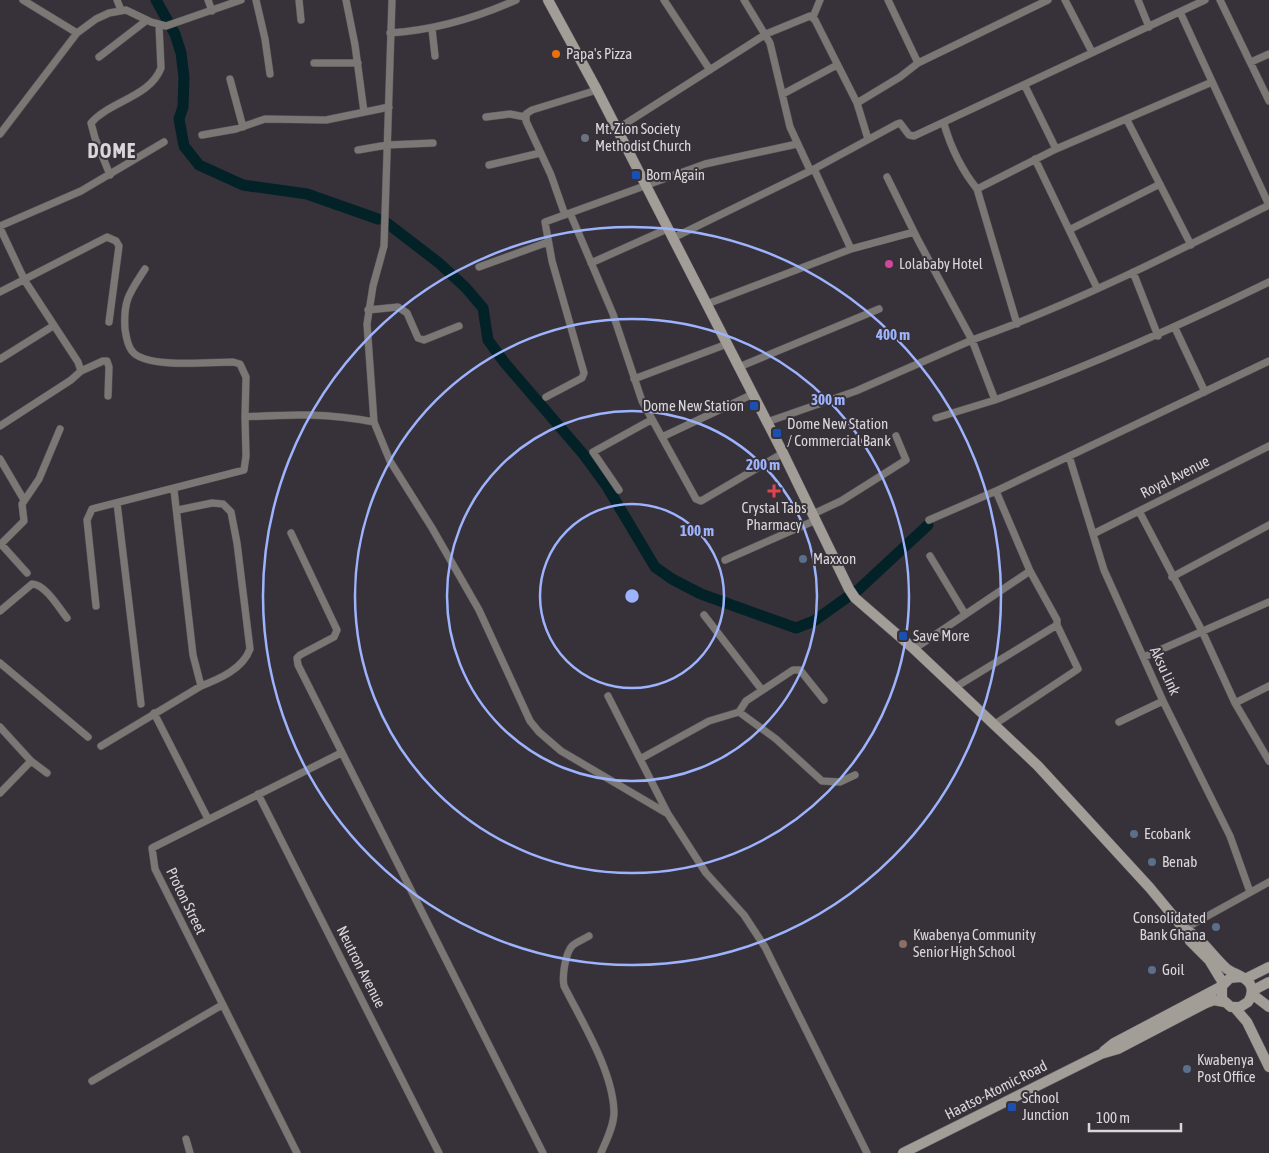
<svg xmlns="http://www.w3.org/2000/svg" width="1269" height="1153" viewBox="0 0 1269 1153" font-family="'Asap Condensed',sans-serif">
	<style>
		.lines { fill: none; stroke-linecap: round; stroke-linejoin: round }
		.river { stroke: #032228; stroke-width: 11 }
		.street-casing { stroke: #545056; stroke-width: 8 }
		.secondary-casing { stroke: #545056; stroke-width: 11 }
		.street { stroke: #7b7774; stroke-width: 7 }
		.secondary { stroke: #a39d98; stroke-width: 10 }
		.ring { fill: none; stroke: #9eb3fd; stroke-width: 2.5 }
		.food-dot { fill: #e8710a; stroke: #373239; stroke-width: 2 }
		.worship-dot { fill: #6b7280; stroke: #373239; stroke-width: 2 }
		.transit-dot { fill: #1a4fb4; stroke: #373239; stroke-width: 2 }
		.hotel-dot { fill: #d1479c; stroke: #373239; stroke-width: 2 }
		.health-dot { fill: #e0444e; stroke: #373239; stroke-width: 2 }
		.service-dot { fill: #5c6f8a; stroke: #373239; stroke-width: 2 }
		.education-dot { fill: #8d6e63; stroke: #373239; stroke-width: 2 }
		.labels { text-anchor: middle; stroke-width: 4; stroke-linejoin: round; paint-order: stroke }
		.poi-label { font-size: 15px; fill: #d9d6da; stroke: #373239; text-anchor: start }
		.street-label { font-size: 15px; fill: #d9d6da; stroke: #373239 }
		.district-label { font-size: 20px; font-weight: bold; letter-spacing: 1px; fill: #d9d6da; stroke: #373239 }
		.centre { fill: #9eb3fd; stroke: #373239; stroke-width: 2.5 }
		.ring-label { font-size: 15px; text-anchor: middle; font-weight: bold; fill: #9eb3fd; stroke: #373239; stroke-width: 4; stroke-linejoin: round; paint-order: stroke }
	</style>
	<rect width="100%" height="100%" fill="#373239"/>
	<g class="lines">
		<path class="river" d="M 156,0 L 175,34 L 181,53 L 184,77 L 183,107 L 179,119 L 184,146 L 199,165 L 243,185 L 307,194 L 378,219
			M 387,223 L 439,263 L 466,288 L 483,308 L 488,340 L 504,362 L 584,455 L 606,485 L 655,567 L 672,579 L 701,594 L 796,628 L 814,621 L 849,596
			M 857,591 L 928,525"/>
		<g class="street-casing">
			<path id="street" d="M 23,0 L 77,33
				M 117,0 L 121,10
				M 208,0 L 212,11
				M 256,0 L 265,39 L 270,74
				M 299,0 L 301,20
				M 346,0 L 355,45 L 364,112
				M 392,0 L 384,246 L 373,286 L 367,324 L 374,422 L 390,461 L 432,528 L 479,610 L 530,721 L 539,732 L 561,751 L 668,814 L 706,873 L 744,915 L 765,947 L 867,1153
				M 664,0 L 710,70
				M 744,0 L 770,43 L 790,127 L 810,170
				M 888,0 L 918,63
				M 1065,0 L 1092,52
				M 1138,0 L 1149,27
				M 1220,0 L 1269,101
				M 1180,12 L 1269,205
				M 813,17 L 820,0
				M 432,29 L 435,56
				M 390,33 C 435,30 476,18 516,0
				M 99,57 L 147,20
				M 1251,62 L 1269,54
				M 314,63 L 358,63
				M 230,79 L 243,127
				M 1025,86 L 1056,149
				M 783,94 L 837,65
				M 857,103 L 900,77 L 918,63 L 1048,0
				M 486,117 L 510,114 L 525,117
				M 1127,120 L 1191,245
				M 944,124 C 951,148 961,169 977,189 L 1017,324
				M 617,129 L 766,34 L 810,16 L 815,20 L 857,103 L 868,139
				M 0,134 L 77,33 L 96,19 L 109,13 L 126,10 L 151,22 L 166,26 L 241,0
				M 202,135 L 236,129 L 265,119 L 326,120 L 389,107
				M 358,150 L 387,145 L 433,143
				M 1035,159 L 1097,288
				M 489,165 L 540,153
				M 814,169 L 851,249
				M 110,175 L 95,138 L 91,123 C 110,101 150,97 161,68 L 159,25
				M 887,177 L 918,240 L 972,340 C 1074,304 1172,254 1269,205
				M 977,189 L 1056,149 L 1212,82
				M 570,213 L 613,314 L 642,401 L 696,499 L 701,501 L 783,453
				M 565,215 L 551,175 L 526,121 L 526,114 L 532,110 L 597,90
				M 0,226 L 81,191 L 164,142
				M 0,228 L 25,281 L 78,362 L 81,371
				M 1069,230 L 1160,184
				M 673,238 L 814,169 L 897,124 L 900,123 L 909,135 L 914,136 L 1205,0
				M 591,263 L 667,229
				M 479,267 L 548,242
				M 145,269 C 130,292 123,300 125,329 C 126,336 127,345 132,351 C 145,369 211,362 233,362 L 240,364 L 246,377 L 245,417 C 291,414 328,413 374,422
				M 1133,272 L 1158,336
				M 0,292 L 107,237 L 116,241 L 119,246 L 109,322
				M 707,304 L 851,249 L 914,232
				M 368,310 L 398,307 L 407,313 L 418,338 L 424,340 L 459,326
				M 1175,328 L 1205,392
				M 0,359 L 53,326
				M 739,367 L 879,309
				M 634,379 L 727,344
				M 546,397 L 582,378 L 584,373 L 552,261 L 545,222 L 705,164 L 797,144
				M 936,418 L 995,400
				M 767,422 L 856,391 L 972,340 L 995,400 C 1090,366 1179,326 1269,282
				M 0,426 L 71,380 L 81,371 L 103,361 L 107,361 L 109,367 L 108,396
				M 662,437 L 753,394
				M 1069,456 L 1104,570 L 1163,701 L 1230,836 L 1250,892
				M 0,459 L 24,500
				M 619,490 L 593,452 L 651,420
				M 117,503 L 141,704
				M 178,510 L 212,503 L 223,504 L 231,512 L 237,543 L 250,649 C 243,669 219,679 201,686
				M 1139,511 L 1202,631 L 1235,703 L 1269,761
				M 813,514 L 841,501 L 906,460 L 896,436
				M 929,520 L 996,491 L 1269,361
				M 291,533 L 337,630 L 334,637 L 300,655 L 297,658 L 298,665 L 543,1153
				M 1093,534 L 1269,446
				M 1,544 L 27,573
				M 0,545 L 24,521 L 22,504 L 39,479 L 60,429
				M 930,556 L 965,614
				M 725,560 L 816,520
				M 1172,577 L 1269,525
				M 96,606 L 87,520 L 92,509 L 244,470 L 246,456 L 245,417
				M 0,611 L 32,584 C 45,584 59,608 67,618
				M 704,615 L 762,690
				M 914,649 L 1030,571 L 996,491
				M 1144,657 L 1269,602
				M 0,663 L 88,737
				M 954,688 L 1057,625 L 1057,620 L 1030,571
				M 608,696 L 668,814
				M 1235,703 L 1269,686
				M 739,712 L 746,701 L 793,670 L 800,670 L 824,700
				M 154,713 L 208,819
				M 1119,722 L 1163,701
				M 995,724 L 1078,669 L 1057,625
				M 0,727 L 31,761 L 0,793
				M 101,746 L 201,686 L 193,655 L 174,490
				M 640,759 L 709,721 L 739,712 L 776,739 L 822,781 L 840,782 L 855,775
				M 31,761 L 47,773
				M 258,794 L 439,1153
				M 1184,929 L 1269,882
				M 589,936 C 584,939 576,942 572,946 C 565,954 562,977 564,986 C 582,1022 613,1071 614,1112 C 614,1126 606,1141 601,1153
				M 92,1081 L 222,1005
				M 186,1139 L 190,1153
				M 297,1153 L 155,869 L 152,848 L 341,753"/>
		</g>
		<g class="secondary-casing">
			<path id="secondary" d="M 548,0 L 597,90 L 783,453 L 849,589 L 855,598 L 914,649 L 1038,766 L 1150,888 L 1184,929 L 1190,941 L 1209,960 L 1223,983
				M 1184,929 C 1202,937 1212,956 1227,969 C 1234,974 1245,976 1250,984 C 1253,990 1252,996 1248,1002 L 1240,1007 L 1231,1007 L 1222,999 L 1222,986 L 1230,978 L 1240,977
				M 1245,979 L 1269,967
				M 1252,991 L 1269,982
				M 1252,994 L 1269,1007
				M 1235,1008 L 1247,1022 L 1269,1067
				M 1104,1051 L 1114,1043 L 1222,986
				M 903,1153 L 1101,1054 L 1118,1049 L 1206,1003 L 1214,1000 L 1224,1002"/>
		</g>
		<use href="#street" class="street"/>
		<use href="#secondary" class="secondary"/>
	</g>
	<g class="ring">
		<circle cx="632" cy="596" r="92"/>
		<circle cx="632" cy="596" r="185"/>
		<circle cx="632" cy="596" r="277"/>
		<circle cx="632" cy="596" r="369"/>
	</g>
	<circle class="food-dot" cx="556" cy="54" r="5"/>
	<circle class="worship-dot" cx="585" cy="138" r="5"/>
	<g class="transit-dot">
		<rect x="631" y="170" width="10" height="10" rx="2.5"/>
		<rect x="749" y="401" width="10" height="10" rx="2.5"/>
		<rect x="772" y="428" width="10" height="10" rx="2.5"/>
		<rect x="898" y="631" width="10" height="10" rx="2.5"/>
		<rect x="1007" y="1102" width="10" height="10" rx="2.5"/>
	</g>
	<circle class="hotel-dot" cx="889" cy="264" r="5"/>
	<path class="health-dot" d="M771.5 483.5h5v5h5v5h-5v5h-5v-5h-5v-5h5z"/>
	<g class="service-dot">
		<circle cx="803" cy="559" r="5"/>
		<circle cx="1134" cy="834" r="5"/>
		<circle cx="1152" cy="862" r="5"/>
		<circle cx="1216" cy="927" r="5"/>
		<circle cx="1152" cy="970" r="5"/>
		<circle cx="1187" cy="1069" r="5"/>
	</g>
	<circle class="education-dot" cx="903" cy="944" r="5"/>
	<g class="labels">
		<g class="poi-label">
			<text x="566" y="59">Papa's Pizza</text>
			<text x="595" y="134">Mt. Zion Society<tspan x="595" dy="17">Methodist Church</tspan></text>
			<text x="646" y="180">Born Again</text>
			<text x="899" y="269">Lolababy Hotel</text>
			<text x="744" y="411" text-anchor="end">Dome New Station</text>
			<text x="787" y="429">Dome New Station<tspan x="787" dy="17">/ Commercial Bank</tspan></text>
			<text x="774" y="513" text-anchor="middle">Crystal Tabs<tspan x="774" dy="17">Pharmacy</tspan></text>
			<text x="813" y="564">Maxxon</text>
			<text x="913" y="641">Save More</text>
			<text x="1144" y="839">Ecobank</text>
			<text x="1162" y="867">Benab</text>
			<text x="1206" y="923" text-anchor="end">Consolidated<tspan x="1206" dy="17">Bank Ghana</tspan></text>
			<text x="913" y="940">Kwabenya Community<tspan x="913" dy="17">Senior High School</tspan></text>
			<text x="1162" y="975">Goil</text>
			<text x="1197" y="1065">Kwabenya<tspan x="1197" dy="17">Post Office</tspan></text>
			<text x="1022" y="1103">School<tspan x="1022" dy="17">Junction</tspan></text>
		</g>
		<g class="street-label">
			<text transform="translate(1175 477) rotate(-27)" y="5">Royal Avenue</text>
			<text transform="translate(1165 671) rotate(65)" y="5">Aksu Link</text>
			<text transform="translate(186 901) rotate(64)" y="5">Proton Street</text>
			<text transform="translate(361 967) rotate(63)" y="5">Neutron Avenue</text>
			<text transform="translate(996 1090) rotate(-27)" y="5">Haatso-Atomic Road</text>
		</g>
		<g class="district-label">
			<text x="112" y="158">DOME</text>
		</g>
	</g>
	<circle cx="632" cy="596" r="8" class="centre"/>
	<g class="ring-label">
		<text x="893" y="340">400 m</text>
		<text x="828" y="405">300 m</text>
		<text x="763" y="470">200 m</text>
		<text x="697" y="536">100 m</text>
	</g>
	<path d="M1089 1123v8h92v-8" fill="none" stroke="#d9d6da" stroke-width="2.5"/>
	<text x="1096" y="1123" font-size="15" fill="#d9d6da" stroke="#373239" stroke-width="4" paint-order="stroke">100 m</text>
</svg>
